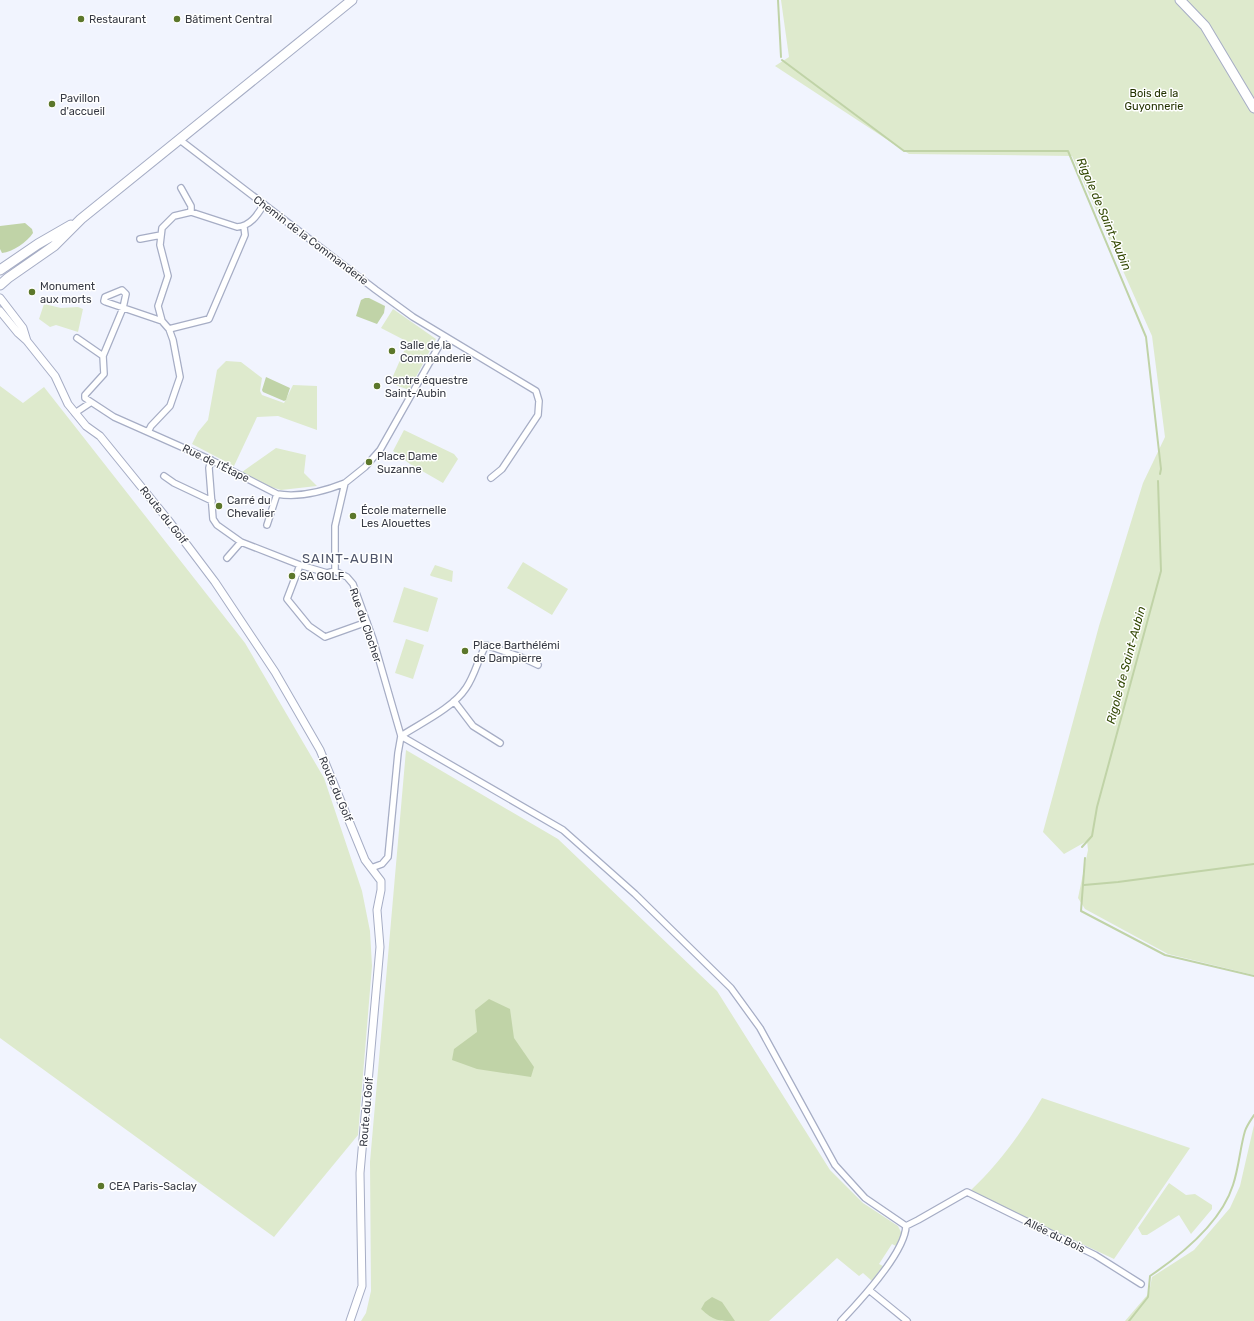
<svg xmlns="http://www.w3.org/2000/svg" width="1254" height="1321" viewBox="0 0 1254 1321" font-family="Rubik,sans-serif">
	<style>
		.green { fill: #deeacd }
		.water { fill: #c0d3a7 }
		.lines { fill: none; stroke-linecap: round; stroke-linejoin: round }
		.stream { stroke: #c0d3a7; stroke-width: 2 }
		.minor-casing { stroke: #a6adc5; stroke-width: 8 }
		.tertiary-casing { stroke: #a6adc5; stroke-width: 9 }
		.primary-casing { stroke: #a6adc5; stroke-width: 11 }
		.minor { stroke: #fff; stroke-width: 5.5 }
		.tertiary { stroke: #fff; stroke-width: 7 }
		.primary { stroke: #fff; stroke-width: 9 }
		.poi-dot { fill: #5c772b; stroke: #fff; stroke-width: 1.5 }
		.labels { text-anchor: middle; stroke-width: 3; stroke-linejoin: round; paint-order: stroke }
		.poi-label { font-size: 11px; fill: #373a44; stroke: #fff; text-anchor: start }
		.park-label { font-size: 11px; fill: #233201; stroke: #fff }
		.street-label { font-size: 11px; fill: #373a44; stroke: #fff }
		.water-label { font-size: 12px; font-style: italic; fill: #344905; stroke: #fff }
		.quarter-label { font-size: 13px; letter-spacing: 1px; fill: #4f556a; stroke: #fff }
	</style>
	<rect width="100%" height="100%" fill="#f1f4fe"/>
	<path class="green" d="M 781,0 L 1254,0 L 1254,975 L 1168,954 L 1085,909 L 1078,898 L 1088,850 L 1087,841 L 1064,854 L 1043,832 L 1099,626 L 1143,483 L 1165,437 L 1152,336 L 1072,156 L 909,154 L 775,66 L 789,57 Z
		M 44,304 L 61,308 L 78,307 L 83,309 L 78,332 L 56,325 L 50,327 L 39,319 Z
		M 393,309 L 436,339 L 409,390 L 390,383 L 408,342 L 381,328 Z
		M 226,361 L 241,362 L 262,378 L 260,391 L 262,395 L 284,403 L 293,385 L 317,386 L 317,430 L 278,416 L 257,417 L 234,466 L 192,444 L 198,432 L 208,420 L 217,370 Z
		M 0,386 L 23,403 L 44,387 L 245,643 L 324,778 L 362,891 L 370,931 L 372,966 L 358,1135 L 274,1237 L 0,1038 Z
		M 404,430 L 454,454 L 458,459 L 443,483 L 410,464 L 393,451 Z
		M 276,448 L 306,455 L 304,473 L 317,486 L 281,490 L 271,487 L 242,472 Z
		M 523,562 L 568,589 L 552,615 L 507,588 Z
		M 435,565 L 453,571 L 452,582 L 431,576 L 430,575 Z
		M 404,587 L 438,598 L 428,632 L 393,622 Z
		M 406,639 L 424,645 L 413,679 L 395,673 Z
		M 406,750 L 558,839 L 717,991 L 830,1170 L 863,1203 L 898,1226 L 902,1234 L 896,1246 L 892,1244 L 879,1264 L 883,1266 L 872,1281 L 863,1273 L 859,1276 L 837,1258 L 769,1321 L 361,1321 L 366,1313 L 371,1291 L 370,1162 Z
		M 1042,1098 L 1190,1148 L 1114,1259 L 970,1191 C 999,1164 1022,1132 1042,1098 Z
		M 1254,1125 L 1254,1321 L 1125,1321 L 1149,1293 L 1152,1277 L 1194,1250 L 1230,1208 L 1240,1186 Z
		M 1169,1183 L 1186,1195 L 1195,1194 L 1212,1205 L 1212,1209 L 1191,1234 L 1179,1215 L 1147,1235 L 1142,1235 L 1138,1228 Z"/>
	<path class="water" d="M 25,223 L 32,229 L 33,233 C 27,242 13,252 2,253 L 0,249 L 0,226 Z
		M 365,298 L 369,298 L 385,306 L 384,313 L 377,324 L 356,316 L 361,300 Z
		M 266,377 L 290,388 L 286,400 L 284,401 L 263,392 L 262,390 Z
		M 489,999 L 510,1009 L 514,1038 L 534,1067 L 531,1077 L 477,1069 L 452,1060 L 454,1049 L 477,1032 L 475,1010 Z
		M 712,1297 L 722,1302 L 735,1321 C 718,1321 714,1321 701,1309 L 705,1302 Z"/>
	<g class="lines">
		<path class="stream" d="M 778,0 L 781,57
			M 782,60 L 904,151 L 1068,151 L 1146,337 L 1161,469 L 1160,474
			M 1082,847 L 1092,836 L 1097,807 L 1161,571 L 1158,481
			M 1085,858 L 1081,911 L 1165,955 L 1254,976
			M 1084,885 L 1118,882 L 1254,864
			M 1129,1321 L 1148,1297 L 1150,1276 C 1181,1255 1221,1223 1233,1185 C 1239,1167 1240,1148 1245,1131 C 1247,1125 1251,1120 1254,1115"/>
		<g class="minor-casing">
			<path id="minor" d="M 180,140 L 376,290 L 413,317 L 536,391 L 539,401 L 538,415 L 502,469 L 491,478
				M 181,188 L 191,206 L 191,212
				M 140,239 L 161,235
				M 162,321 L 106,302 L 104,301 L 105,297 L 122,290 L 126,294 L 123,308 L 103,356 L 104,374 L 85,395 L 85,398 L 114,417 L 211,460 L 277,494 C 300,498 325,491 345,483
				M 169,329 L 209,319 L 245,235 L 244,227
				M 77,338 L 103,356
				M 75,413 L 90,403
				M 148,432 L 151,426 L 170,406 L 180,377 L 173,340 L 169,329 L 162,321 L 158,306 L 168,276 L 160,245 L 162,228 L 174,216 L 191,212 L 237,227 C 250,226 257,216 264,204
				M 211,460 L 209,468 L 213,519 L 217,525 L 241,542 L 300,565 L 327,573 L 335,571
				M 164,476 L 174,483 L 212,501
				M 267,525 L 277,494
				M 227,558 L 241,542
				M 300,565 L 287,599 L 309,626 L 325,637 L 367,622
				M 454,701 L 473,726 L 500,743
				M 401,736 L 563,830 L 635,894 L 731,988 L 760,1028 L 835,1165 L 865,1198 L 906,1226
				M 401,736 C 421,723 453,708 466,688 C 475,675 478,659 486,645 L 521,657 L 538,665
				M 371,868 L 382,864 L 388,857 L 398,753 L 401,736 L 373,639 L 353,584 L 347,577 L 335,571 L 335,526 L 345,483 L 365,467 L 380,450 L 444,337
				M 906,1226 L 918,1220 L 967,1192 L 1095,1255 L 1141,1284
				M 869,1290 L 907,1321
				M 841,1321 C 860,1301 905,1253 906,1226"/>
		</g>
		<g class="tertiary-casing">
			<path id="tertiary" d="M 0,298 L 23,328 L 27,341
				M 0,311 L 18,333 L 27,341 L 55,376 L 68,404 L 86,426 L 100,436 L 169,521 L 215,582 L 275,672 L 320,750 L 365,860 L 381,881 L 381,890 L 377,910 L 380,947 L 360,1173 L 362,1286 L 350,1321"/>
		</g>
		<g class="primary-casing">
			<path id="primary" d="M 1180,0 L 1205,26 L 1254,108
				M 0,270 L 38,244 L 71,225
				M 0,285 L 8,278 L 54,246 L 81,219 L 352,0"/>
		</g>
		<use href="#minor" class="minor"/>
		<use href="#tertiary" class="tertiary"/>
		<use href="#primary" class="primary"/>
	</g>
	<g class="poi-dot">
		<circle cx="81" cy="19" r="4"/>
		<circle cx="177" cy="19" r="4"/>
		<circle cx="52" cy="104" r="4"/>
		<circle cx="32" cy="292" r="4"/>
		<circle cx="392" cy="351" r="4"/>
		<circle cx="377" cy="386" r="4"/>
		<circle cx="369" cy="462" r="4"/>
		<circle cx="219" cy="506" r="4"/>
		<circle cx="353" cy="516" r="4"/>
		<circle cx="292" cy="576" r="4"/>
		<circle cx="465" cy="651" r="4"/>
		<circle cx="101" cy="1186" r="4"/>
	</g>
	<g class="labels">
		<g class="poi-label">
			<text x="89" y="23">Restaurant</text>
			<text x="185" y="23">Bâtiment Central</text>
			<text x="60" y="102">Pavillon<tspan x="60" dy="13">d'accueil</tspan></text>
			<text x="40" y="290">Monument<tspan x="40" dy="13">aux morts</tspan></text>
			<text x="400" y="349">Salle de la<tspan x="400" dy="13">Commanderie</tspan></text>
			<text x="385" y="384">Centre équestre<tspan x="385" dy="13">Saint-Aubin</tspan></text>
			<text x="377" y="460">Place Dame<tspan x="377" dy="13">Suzanne</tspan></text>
			<text x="227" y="504">Carré du<tspan x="227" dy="13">Chevalier</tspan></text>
			<text x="361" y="514">École maternelle<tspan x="361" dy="13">Les Alouettes</tspan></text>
			<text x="300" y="580">SA GOLF</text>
			<text x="473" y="649">Place Barthélémi<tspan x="473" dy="13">de Dampierre</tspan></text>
			<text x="109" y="1190">CEA Paris-Saclay</text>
		</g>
		<g class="park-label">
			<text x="1154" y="97">Bois de la<tspan x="1154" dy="13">Guyonnerie</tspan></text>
		</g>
		<g class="street-label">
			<text transform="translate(311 240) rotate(37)" y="4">Chemin de la Commanderie</text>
			<text transform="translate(216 463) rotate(26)" y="4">Rue de l'Étape</text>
			<text transform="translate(164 515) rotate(52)" y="4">Route du Golf</text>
			<text transform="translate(366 625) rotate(71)" y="4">Rue du Clocher</text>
			<text transform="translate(336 789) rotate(67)" y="4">Route du Golf</text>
			<text transform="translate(366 1112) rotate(-85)" y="4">Route du Golf</text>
			<text transform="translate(1055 1235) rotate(26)" y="4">Allée du Bois</text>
		</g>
		<g class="water-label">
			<text transform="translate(1104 214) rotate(67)" y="4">Rigole de Saint-Aubin</text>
			<text transform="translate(1126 665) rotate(-75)" y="4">Rigole de Saint-Aubin</text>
		</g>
		<g class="quarter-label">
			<text x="348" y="563">SAINT-AUBIN</text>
		</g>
	</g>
</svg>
